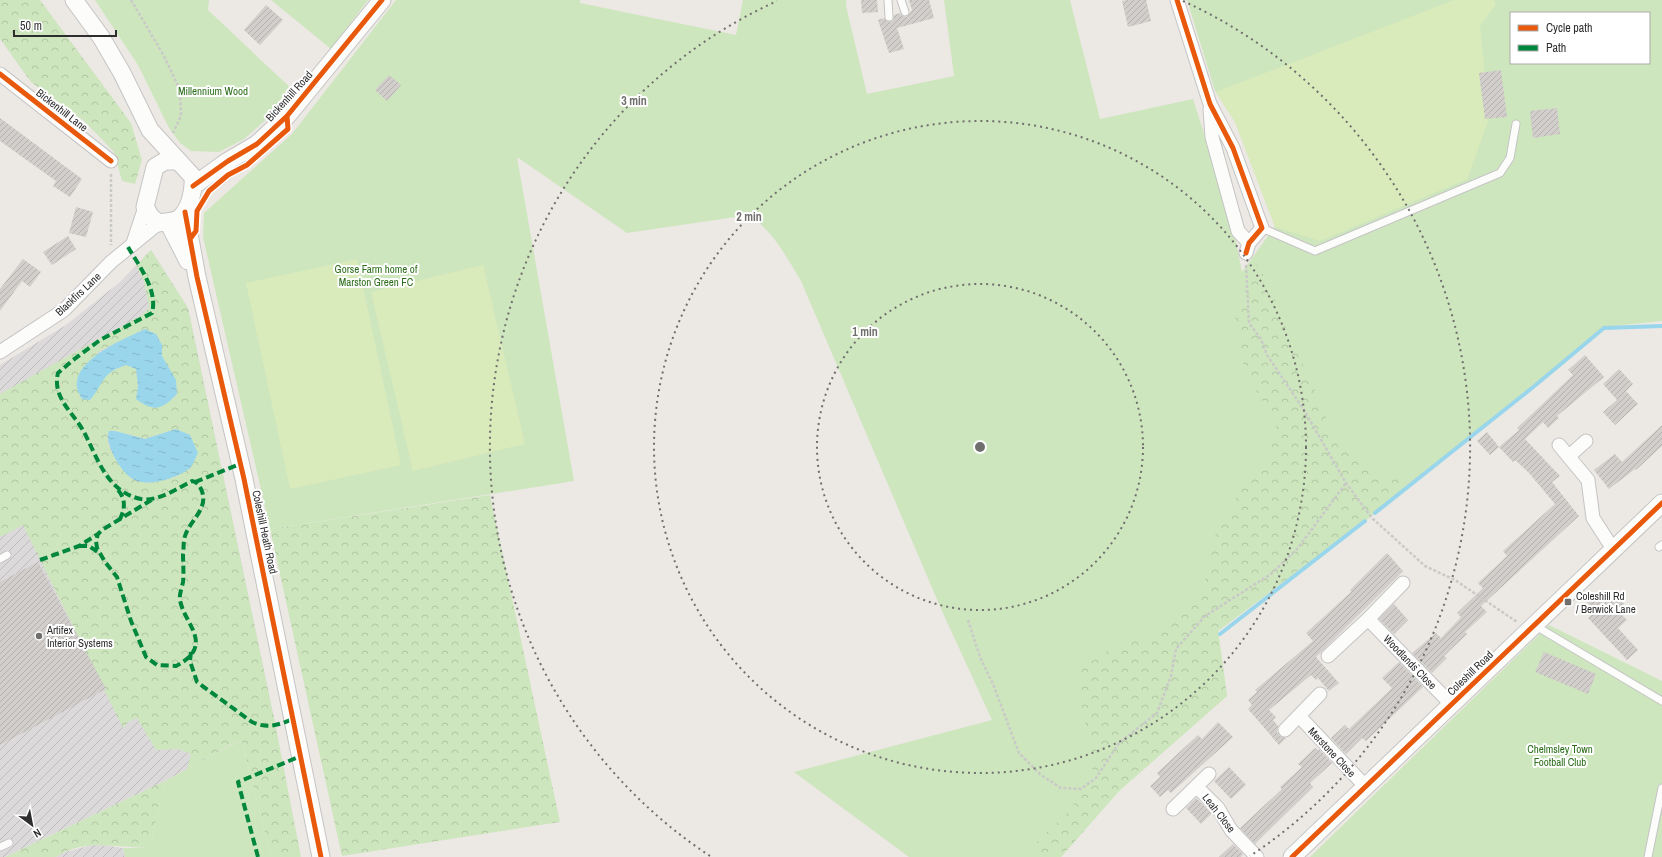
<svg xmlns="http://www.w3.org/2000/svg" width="1662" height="857" viewBox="0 0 1662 857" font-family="'Archivo Narrow',sans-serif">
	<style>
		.industrial { fill: url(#industrial-furrows) }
		.grass { fill: #cee6be; fill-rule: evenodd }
		.forest { fill: url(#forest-crowns); fill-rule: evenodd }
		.pitch { fill: #d9eabb }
		.water { fill: url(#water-ripples) }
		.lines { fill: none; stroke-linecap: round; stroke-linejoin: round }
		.stream { stroke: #99d6ec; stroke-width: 4 }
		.building { fill: url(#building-hatch) }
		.service-casing { stroke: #c5c4c5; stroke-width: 9 }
		.minor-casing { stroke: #c5c4c5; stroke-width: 15 }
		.tertiary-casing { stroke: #c5c4c5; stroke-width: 19 }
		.path { stroke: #c9c9c8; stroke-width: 2.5; stroke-dasharray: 3 2; stroke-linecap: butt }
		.service { stroke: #fcfcfb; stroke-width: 7 }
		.minor { stroke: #fcfcfb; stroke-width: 13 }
		.tertiary { stroke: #fcfcfb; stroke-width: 17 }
		.quiet { stroke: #00873e; stroke-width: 4; stroke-dasharray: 8 4; stroke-linecap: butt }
		.cycleway-casing { stroke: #fff; stroke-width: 8 }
		.cycleway { stroke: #e8590c; stroke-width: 5 }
		.ring { fill: none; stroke: #706f6e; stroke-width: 2; stroke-dasharray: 2 4 }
		.poi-dot { fill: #706f6e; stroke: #fff; stroke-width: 1.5 }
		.labels { text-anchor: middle; stroke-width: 4; stroke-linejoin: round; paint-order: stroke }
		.park-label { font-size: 11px; fill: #2c6e1b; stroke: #fff }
		.street-label { font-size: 11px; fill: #2e2e2e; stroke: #fff }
		.poi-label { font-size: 11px; fill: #2e2e2e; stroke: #fff; text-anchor: start }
		.centre { fill: #706f6e; stroke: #fff; stroke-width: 2 }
		.ring-label { font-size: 12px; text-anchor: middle; font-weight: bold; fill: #706f6e; stroke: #fff; stroke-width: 4; stroke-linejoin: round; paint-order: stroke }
	</style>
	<defs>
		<pattern id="industrial-furrows" width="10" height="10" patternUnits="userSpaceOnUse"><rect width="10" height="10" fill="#dcd9db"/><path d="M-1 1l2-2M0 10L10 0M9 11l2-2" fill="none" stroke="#bdbbbc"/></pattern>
		<pattern id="forest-crowns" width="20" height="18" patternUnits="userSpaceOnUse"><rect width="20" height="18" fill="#cee6be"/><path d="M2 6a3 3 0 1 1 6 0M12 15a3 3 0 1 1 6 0" fill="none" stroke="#b1c6a4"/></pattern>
		<pattern id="water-ripples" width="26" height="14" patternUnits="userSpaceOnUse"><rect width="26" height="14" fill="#99d6ec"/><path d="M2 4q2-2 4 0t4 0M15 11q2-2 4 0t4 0" fill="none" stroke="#84b8cb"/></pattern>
		<pattern id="building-hatch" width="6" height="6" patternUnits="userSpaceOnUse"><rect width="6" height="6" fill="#d1cecb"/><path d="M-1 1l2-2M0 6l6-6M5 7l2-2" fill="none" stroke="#b4b1af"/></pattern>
	</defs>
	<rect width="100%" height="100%" fill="#ece8e4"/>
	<path class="industrial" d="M 151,250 L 188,308 L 276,728 L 230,745 L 165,781 L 5,857 L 0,857 L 0,365 L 66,325 L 120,282 Z
		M 95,844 L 123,848 L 125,857 L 56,857 L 62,853 Z"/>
	<path class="grass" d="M 95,0 L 209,0 L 208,10 L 296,93 L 244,139 L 219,152 L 191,151 L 180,143 L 169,128 L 138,65 Z
		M 271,0 L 368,0 L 331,49 Z
		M 396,0 L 580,0 L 580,3 L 736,35 L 743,0 L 846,0 L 846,6 L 867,94 L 954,76 L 944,0 L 1070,0 L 1100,119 L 1193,99 L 1232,221 L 1242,272 L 1275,226 L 1235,122 L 1215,91 L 1187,0 L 1662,0 L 1662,321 L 1604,327 L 1378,511 L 1218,631 L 1227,696 L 1119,791 L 1061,857 L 909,857 L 794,772 L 992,720 L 942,611 L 801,281 C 785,255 774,232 749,215 L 627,233 L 517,157 L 574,481 L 270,529 L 203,237 L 204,213 L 292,134 ZM 1511,13 L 1649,13 L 1649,63 L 1511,63 Z
		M 1549,625 L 1662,681 L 1662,857 L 1310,857 Z
		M 242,741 L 271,857 L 125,857 L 123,848 L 150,848 L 165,781 L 229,746 Z"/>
	<path class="forest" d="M 0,0 L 40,0 L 131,123 L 142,160 L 135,184 L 122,181 L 114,152 L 84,121 L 31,82 L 0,39 Z
		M 151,250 L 188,308 L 276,728 L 301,857 L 271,857 L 242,741 L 230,745 L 165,781 L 150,848 C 119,848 84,838 56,857 L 5,857 L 165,781 L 187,769 L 191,754 L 178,749 L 156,750 L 137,718 L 128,722 L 123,728 L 23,525 L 0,537 L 0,394 L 140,316 L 149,308 L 144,282 L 136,265 L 120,282 ZM 145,329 L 162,345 L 162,356 L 137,399 L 138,386 L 136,368 L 126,365 L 111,370 L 101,382 L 98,352 ZM 176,429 L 130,478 C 122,466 102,447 109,431 L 115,431 L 145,439 Z
		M 1256,264 L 1270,284 L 1283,322 L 1313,386 L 1338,446 L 1375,475 L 1420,476 L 1378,511 L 1218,631 L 1227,696 L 1119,791 L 1061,857 L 1041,857 L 1036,843 L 1071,809 L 1093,772 L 1090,741 L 1083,715 L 1078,671 L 1107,651 L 1157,633 L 1202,594 L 1216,532 L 1245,483 L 1268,462 L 1277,424 L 1257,392 L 1241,359 L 1235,316 Z
		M 490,495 L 560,822 L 342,856 L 270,529 Z"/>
	<path class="pitch" d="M 1454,0 L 1494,0 L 1496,4 L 1480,26 L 1489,119 L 1467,179 L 1320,241 L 1275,227 L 1235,122 L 1216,92 Z
		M 357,259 L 401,465 L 290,489 L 246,283 Z
		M 483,265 L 525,444 L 413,471 L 371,292 Z"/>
	<path class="water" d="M 145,329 L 156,334 L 162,345 L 162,356 L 176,380 L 177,394 C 163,409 154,413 136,399 L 138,386 L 136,369 L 126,365 C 100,374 105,382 90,400 L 82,399 C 80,395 77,391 77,387 C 74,359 124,339 145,329 Z
		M 176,429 L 190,435 L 198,453 C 195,458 193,466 189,469 C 175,479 144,489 130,477 C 120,470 104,443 109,431 L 115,431 L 145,439 Z"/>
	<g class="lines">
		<path class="stream" d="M 1375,513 L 1532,388 L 1604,328 L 1662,326
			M 1220,634 L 1365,521"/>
	</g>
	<path class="building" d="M 861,0 L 877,0 L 878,12 L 862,13 Z
		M 909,0 L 929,0 L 934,18 L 897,28 L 904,49 L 889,53 L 878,20 L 884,18 L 890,22 L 893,20 L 894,15 L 900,13 L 902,16 L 907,17 L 912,10 Z
		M 1127,0 L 1146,0 L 1151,21 L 1128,27 L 1122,1 Z
		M 266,5 L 283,20 L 260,45 L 244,30 Z
		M 1501,70 L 1507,117 L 1485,119 L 1479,73 Z
		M 389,75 L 401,85 L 387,101 L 375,90 Z
		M 1557,108 L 1560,134 L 1533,138 L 1530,111 Z
		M 0,118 L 82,179 L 70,197 L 53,186 L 56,181 L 0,141 Z
		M 76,207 L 93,212 L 86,237 L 69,233 Z
		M 68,236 L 76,249 L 52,265 L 43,252 Z
		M 23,259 L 41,272 L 30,287 L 22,281 L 0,311 L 0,289 Z
		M 1585,355 L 1604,377 L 1557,416 L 1559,418 L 1548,428 L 1543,422 L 1525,439 L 1560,476 L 1552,482 L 1579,516 L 1481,606 L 1487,612 L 1465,632 L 1467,634 L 1444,656 L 1447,658 L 1432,673 L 1412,653 L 1436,633 L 1441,638 L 1461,617 L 1457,613 L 1483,588 L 1478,583 L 1507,556 L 1503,551 L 1555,504 L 1529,473 L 1515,460 L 1513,462 L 1499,447 L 1519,430 L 1517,428 L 1573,375 L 1568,370 Z
		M 1619,369 L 1633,384 L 1626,391 L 1638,404 L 1615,425 L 1603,412 L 1617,400 L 1603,384 Z
		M 1662,425 L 1662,446 L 1636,470 L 1635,469 L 1609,489 L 1594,470 L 1615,454 L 1622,462 Z
		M 1487,432 L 1499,447 L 1490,455 L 1477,441 Z
		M 1387,553 L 1403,571 L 1316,657 L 1339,683 L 1329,691 L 1318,678 L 1316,680 L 1311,675 L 1269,710 L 1276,717 L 1273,720 L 1278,726 L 1277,732 L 1279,735 L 1286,738 L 1279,745 L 1248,709 L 1252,705 L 1248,700 L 1257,692 L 1255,690 L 1313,641 L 1306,633 L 1351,592 L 1350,590 Z
		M 38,562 L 106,689 L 0,745 L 0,582 Z
		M 1595,593 L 1604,603 L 1614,593 L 1624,604 L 1617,610 L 1627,620 L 1618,628 L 1638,650 L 1627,660 L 1588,618 L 1595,611 L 1586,601 Z
		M 1394,604 L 1408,620 L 1394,634 L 1379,619 Z
		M 1544,652 L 1596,674 L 1588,694 L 1535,672 Z
		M 1399,662 L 1423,687 L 1366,741 L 1362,738 L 1346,754 L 1331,738 L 1345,725 L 1349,729 L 1392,688 L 1382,678 Z
		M 1218,722 L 1233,737 L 1171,793 L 1168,790 L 1160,797 L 1150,786 L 1160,777 L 1157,773 L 1198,735 L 1202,739 Z
		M 1315,748 L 1318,750 L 1319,749 L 1332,763 L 1310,783 L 1313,787 L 1255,844 L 1240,828 L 1282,789 L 1280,787 L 1302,767 L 1298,764 Z
		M 1229,767 L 1246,785 L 1231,799 L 1214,781 Z
		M 1196,798 L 1212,813 L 1201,824 L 1186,808 Z
		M 1233,844 L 1243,854 L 1241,857 L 1219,857 Z"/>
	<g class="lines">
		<g class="service-casing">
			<path id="service" d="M 888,0 L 889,17
				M 901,0 L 905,12
				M 1262,228 L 1315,251 L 1500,173 L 1510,158 L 1516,124
				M 1659,547 L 1662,545
				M 0,559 L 7,555
				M 1534,625 L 1662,701
				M 0,847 L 9,843
				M 1648,857 L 1662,788"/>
		</g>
		<g class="minor-casing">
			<path id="minor" d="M 1177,0 L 1210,104 L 1233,148 L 1262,228 L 1249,243 L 1246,253
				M 0,74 L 111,161
				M 1210,109 L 1212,137 L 1238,231 L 1249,243
				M 133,243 L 145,207
				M 0,352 L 64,310 L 111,262 L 159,223
				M 1559,445 L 1588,480 L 1593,518 L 1613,549
				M 1569,456 L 1586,441
				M 1368,619 L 1452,705
				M 1328,656 L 1368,619 L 1403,583
				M 1299,716 L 1366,787
				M 1285,730 L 1320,694
				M 1197,787 L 1218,808 L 1231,830 L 1257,857
				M 1173,809 L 1209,774"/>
		</g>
		<g class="tertiary-casing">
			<path id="tertiary" d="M 74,0 L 101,37 L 122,73 L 150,130 L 193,177 C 194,190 190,211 178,219 C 173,222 164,222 159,223 L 151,217 L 145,207 L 155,167 L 165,161 L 176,161
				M 193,186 L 228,161 L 257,144 L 287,116 L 382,0
				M 185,212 L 197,277 L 244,479 L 321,857
				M 168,222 L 188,261
				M 1292,857 L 1662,503"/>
		</g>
		<path class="path" d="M 131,0 L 164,56 L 180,90 L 181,116 L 173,133
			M 111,174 L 111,245
			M 1246,265 L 1249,323 L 1261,339 L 1267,355 L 1304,410 L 1346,483 L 1372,518 L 1425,566 L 1455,580 L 1517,622
			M 968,620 L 980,657 L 993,684 L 1019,753 L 1041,775 L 1061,788 L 1081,789 L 1096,778 L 1119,743 L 1157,713 L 1171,676 L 1176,649 L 1205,616 L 1271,574 L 1298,548 L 1346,483"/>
		<use href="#service" class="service"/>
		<use href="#minor" class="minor"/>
		<use href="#tertiary" class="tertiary"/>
		<path class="quiet" d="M 128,247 C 139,266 158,290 152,313 L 100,340 L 73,360 L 58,373 C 52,398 73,412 84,432 C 98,459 107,492 141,499 C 158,502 178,488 192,481 C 197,482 199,485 201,489 C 210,508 190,520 185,536 C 183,542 184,548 183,554 C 183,563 184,573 183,582 C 182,588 179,594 180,600 C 184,624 216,645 176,666 L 157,665 L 146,657 L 131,621 L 117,577 L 105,562 L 97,548 L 96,541 L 98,534 L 102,530 L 153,499
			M 195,482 L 240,464
			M 118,490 C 126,499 125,509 120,519
			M 79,546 L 89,546 L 99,553
			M 40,560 L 79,546 L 98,534
			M 191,652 L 190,661 L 197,682 L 252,722 C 268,729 278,725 293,719
			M 258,857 L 238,782 L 301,756"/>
		<g class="cycleway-casing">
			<path id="cycleway" d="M 1177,0 L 1210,104 L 1233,148 L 1262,228 L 1249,243 L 1246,253
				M 0,74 L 111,161
				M 193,186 L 228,161 L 257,144 L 287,116 L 382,0
				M 185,212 L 197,277 L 244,479 L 321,857
				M 190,239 L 196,231 L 197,211 L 209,191 L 228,175 L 247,165 L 288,129 L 287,116
				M 1292,857 L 1662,503"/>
		</g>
		<use href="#cycleway" class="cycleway"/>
	</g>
	<g class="ring">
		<circle cx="980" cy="447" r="163"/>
		<circle cx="980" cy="447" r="326"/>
		<path d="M710 856A490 490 0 0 1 777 1M1183 1A490 490 0 0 1 1250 856"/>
	</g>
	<g class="poi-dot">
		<rect x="1564" y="598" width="8" height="8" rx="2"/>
		<circle cx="39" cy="636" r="4"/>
	</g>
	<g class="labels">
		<g class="park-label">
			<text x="213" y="95">Millennium Wood</text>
			<text x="376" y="273">Gorse Farm home of<tspan x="376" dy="13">Marston Green FC</tspan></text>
			<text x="1560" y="753">Chelmsley Town<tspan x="1560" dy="13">Football Club</tspan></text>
		</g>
		<g class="street-label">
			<text transform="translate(289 96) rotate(-48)" y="4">Bickenhill Road</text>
			<text transform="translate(62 110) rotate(38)" y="4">Bickenhill Lane</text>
			<text transform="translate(78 294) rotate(-43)" y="4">Blackfirs Lane</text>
			<text transform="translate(265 532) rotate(78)" y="4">Coleshill Heath Road</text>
			<text transform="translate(1410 662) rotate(46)" y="4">Woodlands Close</text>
			<text transform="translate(1470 673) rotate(-44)" y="4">Coleshill Road</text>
			<text transform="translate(1332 752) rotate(47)" y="4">Merstone Close</text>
			<text transform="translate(1219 813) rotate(52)" y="4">Leah Close</text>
		</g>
		<g class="poi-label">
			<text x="1576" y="600">Coleshill Rd<tspan x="1576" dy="13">/ Berwick Lane</tspan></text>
			<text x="47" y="634">Artifex<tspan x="47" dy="13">Interior Systems</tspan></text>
		</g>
	</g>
	<circle cx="980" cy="447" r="6" class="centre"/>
	<g class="ring-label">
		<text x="634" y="105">3 min</text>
		<text x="749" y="221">2 min</text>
		<text x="865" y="336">1 min</text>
	</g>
	<rect x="1510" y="12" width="140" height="52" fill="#ffffff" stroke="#ababab"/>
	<rect x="1518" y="25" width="20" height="6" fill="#e8590c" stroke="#ababab"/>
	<text x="1546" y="32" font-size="12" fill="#2e2e2e">Cycle path</text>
	<rect x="1518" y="45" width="20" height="6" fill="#00873e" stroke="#ababab"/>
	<text x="1546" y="52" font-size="12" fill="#2e2e2e">Path</text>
	<g transform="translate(32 825) rotate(148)" stroke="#ffffff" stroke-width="3" paint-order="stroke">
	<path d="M0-3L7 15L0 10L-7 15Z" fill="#2e2e2e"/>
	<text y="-6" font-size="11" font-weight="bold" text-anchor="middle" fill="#2e2e2e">N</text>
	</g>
	<path d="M14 30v6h102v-6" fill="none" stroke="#2e2e2e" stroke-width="2"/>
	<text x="20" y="30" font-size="12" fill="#2e2e2e" stroke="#ffffff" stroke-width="3" paint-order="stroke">50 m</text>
</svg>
